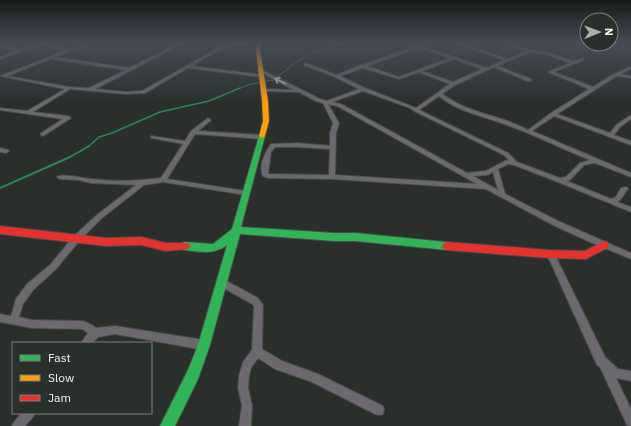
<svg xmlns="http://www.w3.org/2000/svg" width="631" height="426" viewBox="0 0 631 426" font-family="'IBM Plex Sans',sans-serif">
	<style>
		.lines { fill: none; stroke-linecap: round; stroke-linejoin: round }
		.stream-far2 { stroke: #2a855e; stroke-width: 1 }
		.stream-far1 { stroke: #2a855e; stroke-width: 1.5 }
		.stream { stroke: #2a855e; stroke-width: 2 }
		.street-casing { stroke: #474a48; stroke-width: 2 }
		.fast-casing { stroke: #474a48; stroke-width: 2 }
		.slow-casing { stroke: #474a48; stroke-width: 2 }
		.jam-casing { stroke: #474a48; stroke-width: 2 }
		.street { fill: #6b686e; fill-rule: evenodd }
		.fast { fill: #30b455; fill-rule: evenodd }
		.slow { fill: #ff9f0a; fill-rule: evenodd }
		.jam { fill: #e5322d; fill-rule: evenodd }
		.oneway { stroke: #b5b6b7 }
	</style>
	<rect width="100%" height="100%" fill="#2a2f2c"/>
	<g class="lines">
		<path class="stream-far2" d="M 238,89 L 251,84 L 273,80 L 298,61 L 309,55 L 343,43"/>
		<path class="stream-far1" d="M 88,147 L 99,137 L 112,133 L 160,112 L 209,101 L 240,88"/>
		<path class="stream" d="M 0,188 L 70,157 L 89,146"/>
		<g class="street-casing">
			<path id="street" d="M 39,43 C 48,43 61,49 70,49 C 78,49 84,43 92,43 L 55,57 L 129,68 L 179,43 L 184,43 L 95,89 L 126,92 L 142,91 L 225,44 L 222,43 L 251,43 L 243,46 L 229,45 L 191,66 L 262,75 L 264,76 L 262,77 L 188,68 L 145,93 L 126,94 L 70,89 L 33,112 L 68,116 L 71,118 L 43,136 L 41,135 L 41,133 L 63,119 L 0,110 L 0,108 L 27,111 L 65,89 L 0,76 L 67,50 L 41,45 L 0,59 L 0,57 L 18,50 L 0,47 L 0,45 L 22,49 ZM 51,59 L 126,70 L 89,88 L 69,87 L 7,76 Z
				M 425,43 L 430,43 L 422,46 L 486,68 L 504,60 L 454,43 L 460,43 L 508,59 L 526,51 L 497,43 L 503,43 L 530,50 L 546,52 L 573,61 L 584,58 L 584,60 L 554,72 L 593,87 L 610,76 L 629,67 L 631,67 L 631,69 L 621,74 L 631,76 L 631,78 L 617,76 L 557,114 L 610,133 L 616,125 L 631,115 L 631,119 L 620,127 L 614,135 L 631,141 L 631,145 L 554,116 L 532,131 L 631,173 L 631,177 L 595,163 L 584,165 L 570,180 L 567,181 L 611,199 L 616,197 L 621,188 L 625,187 L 627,187 L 628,189 C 624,193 623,199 617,202 L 631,207 L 631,212 L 558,182 L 514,165 L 508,164 L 498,169 L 505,194 L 558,221 L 631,253 L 631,259 L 590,242 L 553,225 L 486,189 L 332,179 L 268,178 L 263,176 C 258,167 265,152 271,144 L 298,143 L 330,146 L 330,133 L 333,123 L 323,103 L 316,101 L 299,92 L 262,91 L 262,90 L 264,89 L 294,90 L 260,72 L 260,70 L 262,70 L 320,99 L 327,101 L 359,89 L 335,77 L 304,65 L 304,63 L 306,63 L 336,75 L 359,66 L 360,65 L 362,65 ZM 419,48 L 450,58 L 399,77 L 367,66 ZM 530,52 L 545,54 L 570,63 L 548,72 L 589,89 L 551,113 L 528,130 C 520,126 513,123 505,120 C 483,113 461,108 442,94 L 455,85 L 494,67 L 527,81 L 531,81 L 531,79 L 497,66 ZM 454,59 L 482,69 L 453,82 L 422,71 ZM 363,68 L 399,79 L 419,72 L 450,84 L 416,108 L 365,88 L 340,76 ZM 363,91 L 410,108 L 414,111 L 504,155 L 509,160 L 505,161 L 486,171 L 467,173 L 341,104 L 332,102 ZM 439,96 C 457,111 479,115 501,123 C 531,133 560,148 590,160 L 580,163 L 566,177 L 560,178 L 517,162 L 508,153 L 419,110 ZM 328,104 L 337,106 L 477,184 L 335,175 L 336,133 L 339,123 ZM 275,147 L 298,147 L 330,149 L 329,175 L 268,174 L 271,152 ZM 493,172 L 498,190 L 473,176 L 487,175 Z
				M 208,118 L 211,120 L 210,121 L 198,131 L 262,135 L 265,137 L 262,139 L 195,134 L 167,179 L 246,191 L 248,191 L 249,193 L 248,195 L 246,195 L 163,182 L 144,185 L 102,218 L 80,240 L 56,269 L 33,290 L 23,304 L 19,317 L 32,320 L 83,321 L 92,325 L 96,328 L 115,326 L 204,340 L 207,342 L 209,345 L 207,348 L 204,350 L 115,334 L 98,337 L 92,343 L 81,343 L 88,333 L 82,329 L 32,328 L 0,322 L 0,314 L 11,316 L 16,299 L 27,284 L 50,265 L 74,236 L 98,214 L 136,185 L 91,183 L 79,180 L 60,179 L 57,177 L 58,176 C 69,174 81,178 92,179 C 115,182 138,181 161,178 L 183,144 L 151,138 L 151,136 L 185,141 L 191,131 Z
				M 0,148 L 8,150 L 9,151 L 6,153 L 0,152 Z
				M 549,251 L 552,252 L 556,257 L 605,357 L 618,369 L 631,371 L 631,381 L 616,378 L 631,409 L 631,426 L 627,425 L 600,367 L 597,365 L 550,261 L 545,254 L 546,252 Z
				M 221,278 L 258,298 L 263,305 L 262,349 L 282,361 L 318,374 L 383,406 L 384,410 L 383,414 L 379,415 L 375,414 L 312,382 L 275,369 L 258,358 L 251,368 L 249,376 L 248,388 L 252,405 L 251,426 L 239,426 L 242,405 L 238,388 L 239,376 L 243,362 L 252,350 L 254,306 L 252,304 L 218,285 L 217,282 L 218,279 Z
				M 22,413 L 35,413 L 33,417 L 25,426 L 12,426 L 14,422 Z"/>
		</g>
		<g class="fast-casing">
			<path id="fast" d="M 262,134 L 265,136 L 241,227 L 334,233 L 355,233 L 447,242 L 450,243 L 452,246 L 450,249 L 447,250 L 355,241 L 334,241 L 240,234 L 210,345 L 198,379 L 175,426 L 160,426 L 188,370 L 198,345 L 227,245 C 214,255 200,252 185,250 L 182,249 L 180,246 L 182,243 L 185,242 L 213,244 L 232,229 L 259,136 Z"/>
		</g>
		<g class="slow-casing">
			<path id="slow" d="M 258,43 L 262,43 L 260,50 L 268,101 L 269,121 L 265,136 L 262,138 L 259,136 L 263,121 L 262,101 L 256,50 Z"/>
		</g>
		<g class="jam-casing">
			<path id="jam" d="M 0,226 L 106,238 L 141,237 L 166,243 L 188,243 L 190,246 L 188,249 L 166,251 L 141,245 L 106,246 L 0,234 Z
				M 604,241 L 607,242 L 609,245 L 607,248 L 586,259 L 549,258 L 447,250 L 444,249 L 442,246 L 444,243 L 447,242 L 549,250 L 585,251 Z"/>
		</g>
		<use href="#street" class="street"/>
		<use href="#fast" class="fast"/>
		<use href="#slow" class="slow"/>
		<use href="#jam" class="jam"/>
	</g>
	<defs><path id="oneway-shaft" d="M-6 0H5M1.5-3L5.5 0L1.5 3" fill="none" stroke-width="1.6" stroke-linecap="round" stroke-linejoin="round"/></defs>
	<use class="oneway" href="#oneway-shaft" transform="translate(280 81) rotate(-152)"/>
	<linearGradient id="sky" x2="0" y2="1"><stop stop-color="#171a18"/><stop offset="0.42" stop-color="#444d56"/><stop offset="1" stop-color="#444d56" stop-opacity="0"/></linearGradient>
	<rect width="631" height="103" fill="url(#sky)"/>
	<rect x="12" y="342" width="140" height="72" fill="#29302c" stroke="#797f7c"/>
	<rect x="20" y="355" width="20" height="6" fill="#30b455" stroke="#797f7c"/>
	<text x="48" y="362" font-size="12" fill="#f1f6f3">Fast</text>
	<rect x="20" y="375" width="20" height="6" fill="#ff9f0a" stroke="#797f7c"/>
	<text x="48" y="382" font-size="12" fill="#f1f6f3">Slow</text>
	<rect x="20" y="395" width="20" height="6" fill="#e5322d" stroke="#797f7c"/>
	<text x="48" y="402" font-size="12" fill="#f1f6f3">Jam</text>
	<g transform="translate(599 32) rotate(89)"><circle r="19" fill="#29302c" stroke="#797f7c"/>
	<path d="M0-3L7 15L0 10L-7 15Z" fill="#abb0ad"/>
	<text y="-6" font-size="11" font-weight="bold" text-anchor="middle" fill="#f1f6f3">N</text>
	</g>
</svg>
